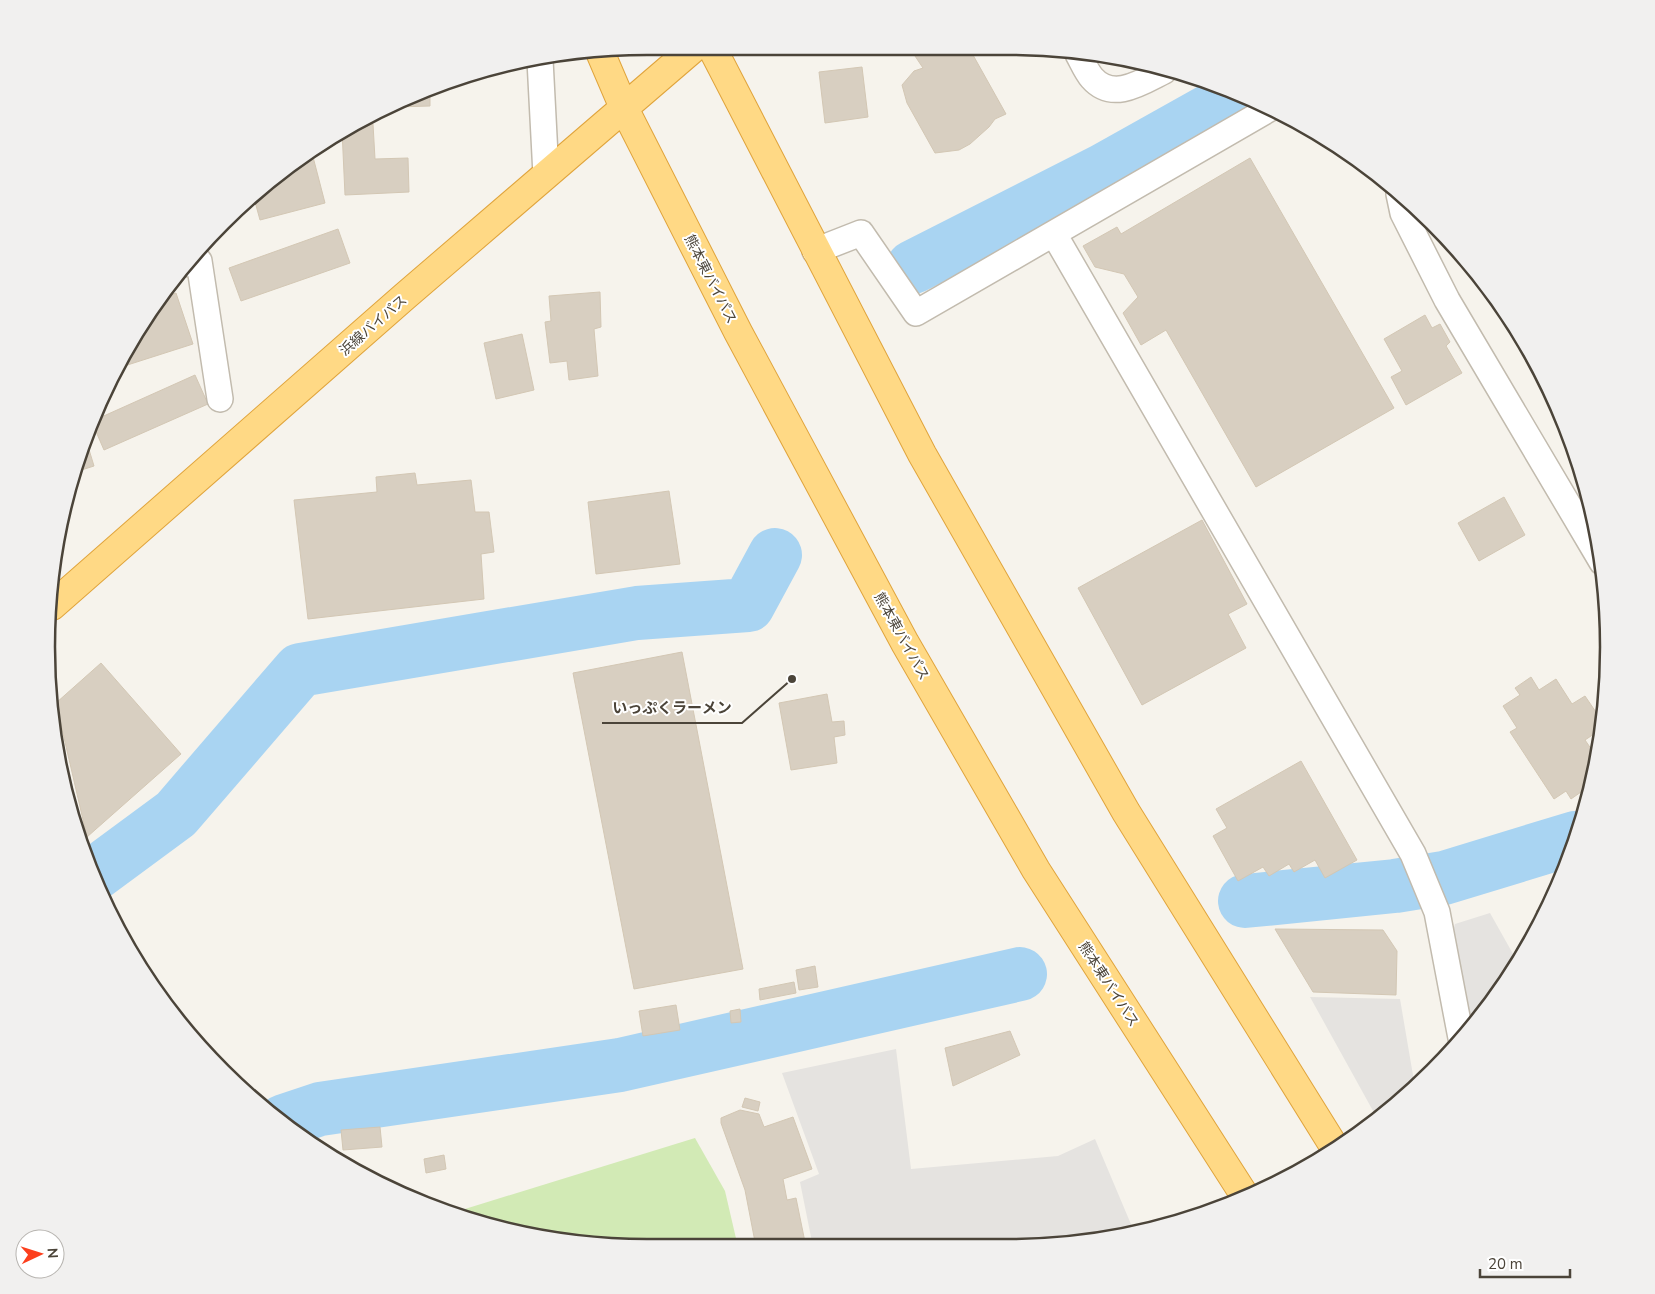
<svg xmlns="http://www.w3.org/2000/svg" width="1655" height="1294" viewBox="0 0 1655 1294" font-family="'Nunito Sans','Noto Sans JP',sans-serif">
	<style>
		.green { fill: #d2eab5 }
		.parking { fill: #e5e3e0 }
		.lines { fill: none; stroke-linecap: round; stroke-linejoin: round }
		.river { stroke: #a9d4f2; stroke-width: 54 }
		.building { fill: #d8cfc1; stroke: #d3c7b4 }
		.minor-casing { stroke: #c2bbae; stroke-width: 28 }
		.trunk-casing { stroke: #e0a43c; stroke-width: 30 }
		.minor { stroke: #fff; stroke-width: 25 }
		.trunk { stroke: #ffd985; stroke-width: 28 }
		.labels { text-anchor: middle; stroke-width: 4; stroke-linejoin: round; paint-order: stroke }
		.street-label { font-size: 14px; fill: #4b4439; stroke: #fff }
		.rim { fill: none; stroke: #4b4439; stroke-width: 2.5 }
		.leader { fill: none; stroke: #4b4439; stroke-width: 2 }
		.callout-dot { fill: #4b4439; stroke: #fff; stroke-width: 2 }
		.callout-label { font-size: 15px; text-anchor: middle; font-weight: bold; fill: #4b4439; stroke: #fff; stroke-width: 4; stroke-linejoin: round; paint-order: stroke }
	</style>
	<rect width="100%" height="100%" fill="#f6f3ec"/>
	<path class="green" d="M 695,1138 L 725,1191 L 738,1247 L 647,1248 L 530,1236 L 452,1213 Z"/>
	<path class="parking" d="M 1490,913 L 1517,961 L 1485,1012 L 1470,1028 L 1451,937 L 1455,924 Z
		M 1310,997 L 1400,999 L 1415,1087 L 1404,1098 L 1377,1118 Z
		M 896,1049 L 911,1169 L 1058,1156 L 1095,1139 L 1133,1229 L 1048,1246 L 813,1247 L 800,1182 L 819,1174 L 782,1073 Z"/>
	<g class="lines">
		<path class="river" d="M 913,267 L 1104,170 L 1238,95
			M 96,873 L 176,814 L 300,670 L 637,613 L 748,605 L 775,555
			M 1245,901 L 1395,886 L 1444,878 L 1575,838
			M 284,1121 L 320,1109 L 620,1065 L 1020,974"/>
	</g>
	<path class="building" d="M 909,47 L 985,47 L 973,55 L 1006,114 L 995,119 L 989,127 L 970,144 L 959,150 L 935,153 L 907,103 L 902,85 L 914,71 L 923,68 Z
		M 862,67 L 868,117 L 825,123 L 819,72 Z
		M 430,92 L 430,106 L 394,107 Z
		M 373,124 L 375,159 L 408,158 L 409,192 L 345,195 L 342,130 L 350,125 Z
		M 312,153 L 325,203 L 260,220 L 254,198 Z
		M 1250,158 L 1394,408 L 1256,487 L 1166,330 L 1141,345 L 1123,313 L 1138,297 L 1124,274 L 1095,267 L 1083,246 L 1117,227 L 1121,234 Z
		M 338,229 L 350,263 L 241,301 L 229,268 Z
		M 600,292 L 601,327 L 594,329 L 598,376 L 569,380 L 567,361 L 550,363 L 545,322 L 551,321 L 549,296 Z
		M 176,293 L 193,344 L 118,368 L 127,347 L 165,297 Z
		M 1425,315 L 1432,328 L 1440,324 L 1450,342 L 1446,346 L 1462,373 L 1406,405 L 1391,377 L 1402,371 L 1384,339 Z
		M 522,334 L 534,390 L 496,399 L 484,343 Z
		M 195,375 L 208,404 L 104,450 L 94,427 L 97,419 Z
		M 87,443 L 94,466 L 75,472 Z
		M 415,473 L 417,485 L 471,480 L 475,512 L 489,512 L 494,552 L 481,554 L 484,599 L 308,619 L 294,500 L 377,492 L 376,477 Z
		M 669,491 L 680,564 L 596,574 L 588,502 Z
		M 1504,497 L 1525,535 L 1479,561 L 1458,523 Z
		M 1202,520 L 1247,604 L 1228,614 L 1246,648 L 1142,705 L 1078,588 Z
		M 682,652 L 743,969 L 634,989 L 573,673 Z
		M 101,663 L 181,754 L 87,837 L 56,703 Z
		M 1531,677 L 1539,690 L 1556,679 L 1572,704 L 1585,696 L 1602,721 L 1600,730 L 1585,740 L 1596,756 L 1593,773 L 1586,778 L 1591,785 L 1571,799 L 1566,791 L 1554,799 L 1510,732 L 1517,728 L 1503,706 L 1520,695 L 1515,688 Z
		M 827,694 L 832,722 L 844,721 L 845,735 L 834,737 L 837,763 L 791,770 L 779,703 Z
		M 1301,761 L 1357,860 L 1325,878 L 1315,860 L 1294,872 L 1289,864 L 1269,876 L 1263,867 L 1238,881 L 1213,836 L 1227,828 L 1216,809 Z
		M 1551,901 L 1547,912 L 1542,920 L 1536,911 Z
		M 1275,929 L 1383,930 L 1397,951 L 1396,995 L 1313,992 Z
		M 815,966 L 818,987 L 799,990 L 796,970 Z
		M 794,982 L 796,993 L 760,1000 L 759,989 Z
		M 676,1005 L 680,1030 L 643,1036 L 639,1011 Z
		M 740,1009 L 741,1022 L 731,1023 L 730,1011 Z
		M 1010,1031 L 1020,1055 L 953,1086 L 945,1048 Z
		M 745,1098 L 760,1102 L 758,1111 L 742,1107 Z
		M 740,1110 L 759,1114 L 764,1127 L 793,1117 L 812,1169 L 783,1179 L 787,1200 L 796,1198 L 806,1247 L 756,1247 L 745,1190 L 721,1123 L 721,1118 Z
		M 380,1127 L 382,1147 L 343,1150 L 341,1130 Z
		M 444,1155 L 446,1169 L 426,1173 L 424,1159 Z"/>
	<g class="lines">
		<g class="minor-casing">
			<path id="minor" d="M 1078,54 C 1082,61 1086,71 1092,78 C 1113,102 1142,82 1164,71
				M 540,60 L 546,175
				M 1399,194 L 1403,213 L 1447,300 L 1602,562
				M 1054,234 L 1413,854 L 1437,912 L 1461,1038
				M 815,251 L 861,233 L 916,313 L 1269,109
				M 190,264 L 199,261 L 220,399"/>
		</g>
		<g class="trunk-casing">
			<path id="trunk" d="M 711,46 L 922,454 L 1126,812 L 1335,1148
				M 600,52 L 624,108 L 738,332 L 905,643 L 1036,870 L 1245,1196
				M 52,606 L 404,297 L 696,46"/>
		</g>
		<use href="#minor" class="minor"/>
		<use href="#trunk" class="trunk"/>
	</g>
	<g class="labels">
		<g class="street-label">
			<text transform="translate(711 279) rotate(63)" y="5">熊本東バイパス</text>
			<text transform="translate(373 325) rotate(-41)" y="5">浜線バイパス</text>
			<text transform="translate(902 636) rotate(61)" y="5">熊本東バイパス</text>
			<text transform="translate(1109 984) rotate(57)" y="5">熊本東バイパス</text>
		</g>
	</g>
	<path d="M0 0H1655V1294H0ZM647 55H1008A592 592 0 0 1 1600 647V647A592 592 0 0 1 1008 1239H647A592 592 0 0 1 55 647V647A592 592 0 0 1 647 55Z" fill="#f1f0ef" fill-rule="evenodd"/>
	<path class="rim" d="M647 55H1008A592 592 0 0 1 1600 647V647A592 592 0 0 1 1008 1239H647A592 592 0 0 1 55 647V647A592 592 0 0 1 647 55Z"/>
	<path class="leader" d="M792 679L742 723H602"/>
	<circle class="callout-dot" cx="792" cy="679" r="5"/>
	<g class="callout-label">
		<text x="672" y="713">いっぷくラーメン</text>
	</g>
	<g transform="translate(40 1254) rotate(86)"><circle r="24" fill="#ffffff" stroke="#b7b4b0"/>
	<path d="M0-4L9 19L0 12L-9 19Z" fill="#fc3f1d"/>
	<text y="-8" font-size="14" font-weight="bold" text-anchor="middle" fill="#4b4439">N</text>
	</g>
	<path d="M1480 1269v8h90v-8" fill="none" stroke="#4b4439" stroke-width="2.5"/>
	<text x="1488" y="1269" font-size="15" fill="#4b4439" stroke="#ffffff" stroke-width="4" paint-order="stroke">20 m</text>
</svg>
